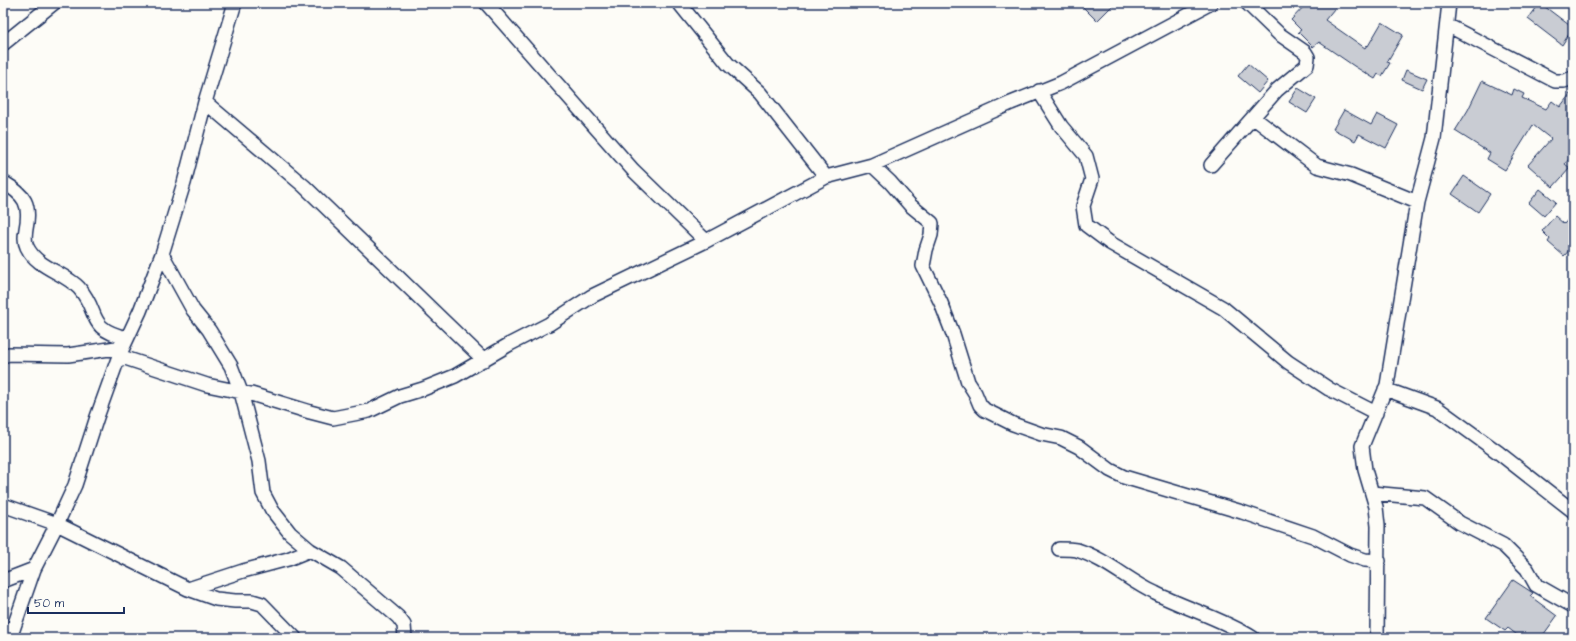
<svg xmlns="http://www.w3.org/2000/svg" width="1576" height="641" viewBox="0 0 1576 641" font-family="'Architects Daughter',sans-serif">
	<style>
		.building { fill: #c9ccd3; stroke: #1b2f5e }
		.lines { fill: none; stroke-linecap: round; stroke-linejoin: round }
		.minor-casing { stroke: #1b2f5e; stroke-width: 16 }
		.minor { stroke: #fdfcf7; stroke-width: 13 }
	</style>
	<rect width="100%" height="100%" fill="#fdfcf7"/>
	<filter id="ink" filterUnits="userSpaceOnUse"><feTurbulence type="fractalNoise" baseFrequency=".025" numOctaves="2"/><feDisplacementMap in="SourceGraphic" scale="8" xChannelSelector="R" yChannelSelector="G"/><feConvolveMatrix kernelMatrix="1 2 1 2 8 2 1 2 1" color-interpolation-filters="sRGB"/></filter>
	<g filter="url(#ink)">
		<path class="building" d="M 1079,3 L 1115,3 L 1097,21 Z
			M 1307,3 L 1339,3 L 1325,20 L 1365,48 L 1367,45 L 1368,46 L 1382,22 L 1403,35 L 1387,62 L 1390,63 L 1382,76 L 1378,74 L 1375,79 L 1354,66 L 1319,42 L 1313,47 L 1298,32 L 1301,30 L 1291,20 Z
			M 1540,3 L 1573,28 L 1562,45 L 1528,19 Z
			M 1248,64 L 1268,81 L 1258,93 L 1238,76 Z
			M 1406,70 L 1427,79 L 1422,89 L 1402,80 Z
			M 1482,81 L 1512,95 L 1514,89 L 1524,94 L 1522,98 L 1546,109 L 1552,101 L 1560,107 L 1573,90 L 1573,154 L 1565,164 L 1570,168 L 1553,187 L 1528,165 L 1551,139 L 1533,125 L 1505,170 L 1487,159 L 1490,153 L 1455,131 L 1468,110 Z
			M 1298,88 L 1316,99 L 1307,113 L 1289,102 Z
			M 1344,110 L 1371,125 L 1377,114 L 1398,125 L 1386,148 L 1359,134 L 1355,141 L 1333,129 Z
			M 1464,176 L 1490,194 L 1478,212 L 1452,194 Z
			M 1540,189 L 1556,202 L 1544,216 L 1529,203 Z
			M 1573,214 L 1573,246 L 1564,256 L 1548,242 L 1550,239 L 1542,231 L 1555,216 L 1564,224 Z
			M 1513,580 L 1533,593 L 1530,596 L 1557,616 L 1541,638 L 1521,638 L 1508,628 L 1505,631 L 1486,618 Z"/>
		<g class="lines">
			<g class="minor-casing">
				<path id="minor" d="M 486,3 L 633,170 L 706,241
					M 679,3 L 728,64 L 760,93 L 826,177
					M 1447,25 L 1555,81 L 1564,81 L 1573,78
					M 3,44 L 54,3
					M 1039,91 L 1061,126 L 1086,156 L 1092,179 L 1083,206 L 1086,225 L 1110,243 L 1223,308 L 1288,362 L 1329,389 L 1376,413
					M 205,102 L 304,186 L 484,360
					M 1254,118 L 1317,166 L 1351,175 L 1417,202
					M 872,165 L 890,182 L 910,205 L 932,223 L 931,235 L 926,250 L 923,266 L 941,303 L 953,334 L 968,382 L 975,393 L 980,405 L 985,410 L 1013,424 L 1041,434 L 1061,438 L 1079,447 L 1110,470 L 1124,477 L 1242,512 L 1313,536 L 1350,555 L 1365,560 L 1379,561
					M 1211,165 L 1277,90 L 1307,65 L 1308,57 L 1305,52 L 1279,34 L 1247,3
					M 3,182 C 25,195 31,204 26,229 C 25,235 24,241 27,247 C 37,268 64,272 79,288 C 101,313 85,328 127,338
					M 162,254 L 193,310 L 209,330 L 231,366 L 241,392 L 259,461 L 263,493 L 272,510 L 290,533 L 310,550 L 341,568 L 398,617 L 404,625 L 405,638
					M 3,356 L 9,354 L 68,355 L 123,347
					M 119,356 L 207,385 L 251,394 L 310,412 L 333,418 L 369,411 L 400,396 L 423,389 L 455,376 L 510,344 L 549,324 L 592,296 L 706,241 L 826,177 L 872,165 L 1011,103 L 1061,83 L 1211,3
					M 1385,389 L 1437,408 L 1499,453 L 1573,511
					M 1372,493 L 1425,498 L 1460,523 L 1503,545 L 1527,569 L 1536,585 L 1573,606
					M 3,505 L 57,524 L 188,589 L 216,599 L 235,601 L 252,601 L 262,604 L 295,638
					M 1059,549 C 1065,549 1072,549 1077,550 C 1106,559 1129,581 1155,593 C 1187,609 1223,619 1253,638
					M 3,581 L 34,569
					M 188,589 L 243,571 L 288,559 L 310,550
					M 10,638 L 34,569 L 57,524 L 75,485 L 97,417 L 119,356 L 140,311 L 162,254 L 184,183 L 205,102 L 235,3
					M 1377,638 L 1378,526 L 1376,507 L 1365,470 L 1362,446 L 1387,385 L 1417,202 L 1434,138 L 1449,3"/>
			</g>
			<use href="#minor" class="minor"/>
		</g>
	</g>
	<rect width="1576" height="641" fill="none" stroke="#fdfcf7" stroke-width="16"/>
	<rect x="8" y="8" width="1560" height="625" fill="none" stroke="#1b2f5e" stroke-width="1.5" filter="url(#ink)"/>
	<path d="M28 607v6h96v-6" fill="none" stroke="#1b2f5e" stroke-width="2"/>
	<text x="34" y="607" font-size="12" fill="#1b2f5e" stroke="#fdfcf7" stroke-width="3" paint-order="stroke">50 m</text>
</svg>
